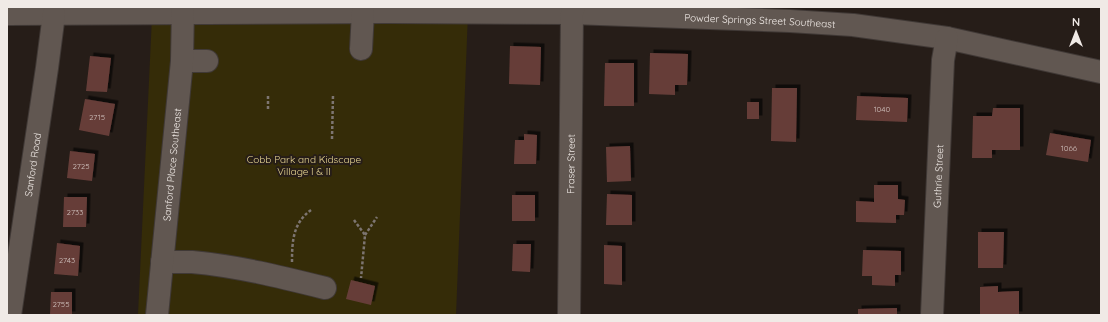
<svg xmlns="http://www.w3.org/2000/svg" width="1108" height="322" viewBox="0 0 1108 322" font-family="Quicksand,sans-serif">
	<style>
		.green { fill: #352c08 }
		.building { fill: #663e39; filter: url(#shadow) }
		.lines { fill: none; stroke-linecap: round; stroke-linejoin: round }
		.minor-casing { stroke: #403936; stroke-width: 24 }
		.path { stroke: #7d7571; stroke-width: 2.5; stroke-dasharray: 3 2; stroke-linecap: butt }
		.minor { stroke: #615751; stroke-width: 22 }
		.labels { text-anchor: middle; stroke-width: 4; stroke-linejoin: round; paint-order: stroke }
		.number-label { font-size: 8px; fill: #cebfbb }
		.street-label { font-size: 10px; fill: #f0eae6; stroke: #261d18 }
		.park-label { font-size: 10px; fill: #e9d794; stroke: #261d18 }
	</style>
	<defs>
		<filter id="shadow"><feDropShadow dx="3.5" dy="-3.5" stdDeviation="0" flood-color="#0009"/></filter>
	</defs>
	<rect width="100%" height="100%" fill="#261d18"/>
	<path class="green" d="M 468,13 L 456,315 L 138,315 L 152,17 Z"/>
	<path class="building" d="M 510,46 L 541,47 L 540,85 L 509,84 Z
		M 650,53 L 688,54 L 687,85 L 675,85 L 675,95 L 649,94 Z
		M 90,56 L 111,58 L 107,92 L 86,91 Z
		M 605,63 L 634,63 L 634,106 L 604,106 Z
		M 772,88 L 797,88 L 796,142 L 771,141 Z
		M 857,96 L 908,98 L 907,122 L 856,120 Z
		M 85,99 L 115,104 L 109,136 L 79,130 Z
		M 747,102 L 759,102 L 759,119 L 747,119 Z
		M 993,108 L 1020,108 L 1020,150 L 992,150 L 992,158 L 972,158 L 973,116 L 992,116 Z
		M 1050,133 L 1091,140 L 1088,162 L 1046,155 Z
		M 524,134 L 537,135 L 536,164 L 514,164 L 515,140 L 524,140 Z
		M 630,146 L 631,181 L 607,182 L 606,147 Z
		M 70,151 L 95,154 L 92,181 L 67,178 Z
		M 874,185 L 898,185 L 898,199 L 905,200 L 904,215 L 896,215 L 896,223 L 856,222 L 856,201 L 874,202 Z
		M 607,194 L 632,195 L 632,225 L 606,225 Z
		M 512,195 L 535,195 L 535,221 L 512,221 Z
		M 64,197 L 87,197 L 86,227 L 63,227 Z
		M 978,232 L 1004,232 L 1003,268 L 978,268 Z
		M 57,243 L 80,246 L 78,276 L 54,274 Z
		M 513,244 L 531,244 L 530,272 L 512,271 Z
		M 604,245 L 622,246 L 622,285 L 604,284 Z
		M 863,250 L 901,251 L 901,275 L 895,275 L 895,286 L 872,285 L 872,276 L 862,276 Z
		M 351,280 L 375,286 L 371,305 L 346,299 Z
		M 998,286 L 998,292 L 1019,291 L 1019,315 L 980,315 L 980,287 Z
		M 51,292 L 72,292 L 72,315 L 50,315 Z
		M 897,308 L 897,315 L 858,315 L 858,309 Z"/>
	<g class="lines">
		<g class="minor-casing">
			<g id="minor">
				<path id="s1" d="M 7,14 L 388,12 L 572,13 L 790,21 L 853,25 L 947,38 L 1101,72"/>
				<path d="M 361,49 L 363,12"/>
				<path d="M 182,61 L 207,61"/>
				<path d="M 162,262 C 172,262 182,262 192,262 C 237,266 281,277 325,288"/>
				<path id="s2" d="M 10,315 L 47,68 L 54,14"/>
				<path id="s3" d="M 157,315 L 182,61 L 183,7"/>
				<path id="s4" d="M 569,315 L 572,13 L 574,7"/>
				<path id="s5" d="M 932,315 L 943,60 L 947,38"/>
			</g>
		</g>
		<path class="path" d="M 268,96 L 268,110
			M 332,139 L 333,95
			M 354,220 L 365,235 L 361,278
			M 365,235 L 377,217
			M 292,262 C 292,241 293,223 311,210"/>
		<use href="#minor" class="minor"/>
	</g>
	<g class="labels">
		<g class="number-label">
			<text x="882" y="112">1040</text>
			<text x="97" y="120">2715</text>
			<text x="1069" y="151">1066</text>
			<text x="81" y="169">2725</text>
			<text x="75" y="215">2733</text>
			<text x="67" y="263">2743</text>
			<text x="61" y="307">2755</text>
		</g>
		<g class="street-label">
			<text dy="4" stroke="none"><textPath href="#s1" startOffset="753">Powder Springs Street Southeast</textPath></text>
			<text dy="4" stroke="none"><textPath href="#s2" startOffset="152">Sanford Road</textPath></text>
			<text dy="4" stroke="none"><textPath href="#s3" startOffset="151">Sanford Place Southeast</textPath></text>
			<text dy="4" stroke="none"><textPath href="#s4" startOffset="151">Fraser Street</textPath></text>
			<text dy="4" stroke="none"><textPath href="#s5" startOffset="139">Guthrie Street</textPath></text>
		</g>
		<g class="park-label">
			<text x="304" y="163">Cobb Park and Kidscape<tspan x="304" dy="12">Village I &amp; II</tspan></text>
		</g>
	</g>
	<rect width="1108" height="322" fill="none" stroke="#f0eae6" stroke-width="16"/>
	<g transform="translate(1076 32)" stroke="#261d18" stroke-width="3" paint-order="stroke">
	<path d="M0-3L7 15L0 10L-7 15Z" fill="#f0eae6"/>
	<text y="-6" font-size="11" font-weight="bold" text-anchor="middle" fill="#f0eae6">N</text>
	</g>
</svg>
